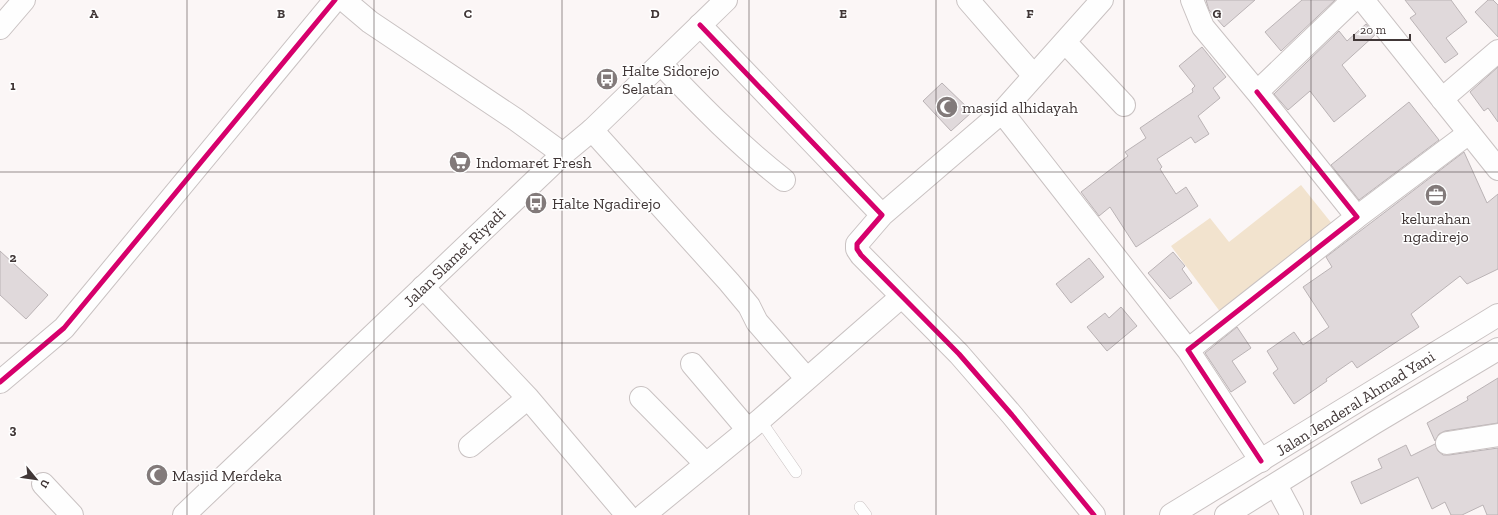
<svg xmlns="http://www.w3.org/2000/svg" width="1498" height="515" viewBox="0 0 1498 515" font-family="'Zilla Slab',serif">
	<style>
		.green { fill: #f2e3ce }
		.building { fill: #e0d9db; stroke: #bab3b5 }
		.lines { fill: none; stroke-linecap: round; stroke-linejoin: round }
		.lane-casing { stroke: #c9c2c2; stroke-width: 12 }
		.street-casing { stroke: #c9c2c2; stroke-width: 24 }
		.secondary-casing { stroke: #c9c2c2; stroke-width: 24 }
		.primary-casing { stroke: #c9c2c2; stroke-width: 24 }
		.highway-casing { stroke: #c9c2c2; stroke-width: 24 }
		.lane { stroke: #fefefe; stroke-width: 11 }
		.street { stroke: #fefefe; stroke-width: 22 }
		.secondary { stroke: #fefefe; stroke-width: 22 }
		.primary { stroke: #fefefe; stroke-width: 22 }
		.highway { stroke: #fefefe; stroke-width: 22 }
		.cycleway-casing { stroke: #fff; stroke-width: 8 }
		.cycleway { stroke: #d6006c; stroke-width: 5 }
		.grid { fill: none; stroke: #413737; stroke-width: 1; stroke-opacity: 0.55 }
		.labels { text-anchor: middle; stroke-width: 3; stroke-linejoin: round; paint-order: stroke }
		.poi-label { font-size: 16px; fill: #413737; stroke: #fff; text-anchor: start }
		.street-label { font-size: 16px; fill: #413737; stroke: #fff }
		.grid-label { font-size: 13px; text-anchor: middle; font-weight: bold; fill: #413737; stroke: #fff; stroke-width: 3; stroke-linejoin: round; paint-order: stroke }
	</style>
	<rect width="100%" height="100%" fill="#fbf6f6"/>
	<path class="green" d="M 1301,185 L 1337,230 L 1224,317 L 1171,246 L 1210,218 L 1229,242 Z"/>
	<path class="building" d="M 1206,0 L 1255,0 L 1224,27 L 1209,10 Z
		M 1302,0 L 1335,0 L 1281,51 L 1265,32 Z
		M 1405,0 L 1451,0 L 1467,22 L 1446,38 L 1458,54 L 1445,63 L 1410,18 L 1416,14 Z
		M 1488,0 L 1493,0 L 1498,5 L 1498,37 L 1475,12 Z
		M 1366,24 L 1375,35 L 1342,65 L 1366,96 L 1334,122 L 1310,91 L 1288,110 L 1274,94 L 1339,31 L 1347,41 Z
		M 1202,47 L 1226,77 L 1213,88 L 1220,98 L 1198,116 L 1209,134 L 1195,143 L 1191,137 L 1157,159 L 1162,167 L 1160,169 L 1176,194 L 1186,187 L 1198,206 L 1136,247 L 1110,207 L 1099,216 L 1081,192 L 1128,156 L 1125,152 L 1146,138 L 1140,128 L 1193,92 L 1192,89 L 1195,86 L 1179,66 Z
		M 1498,67 L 1498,122 L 1488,108 L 1484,111 L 1470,92 Z
		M 942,83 L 972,112 L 951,131 L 923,101 Z
		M 1409,102 L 1439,140 L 1359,200 L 1331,165 Z
		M 1464,152 L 1487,203 L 1498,194 L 1498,269 L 1467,284 L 1460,276 L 1411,314 L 1419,327 L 1357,368 L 1352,361 L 1326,379 L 1327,381 L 1294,404 L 1273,373 L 1278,369 L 1267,351 L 1294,332 L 1303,345 L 1329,327 L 1303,287 L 1332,267 L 1326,257 Z
		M 0,251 L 48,295 L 26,319 L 0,295 Z
		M 1173,252 L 1185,266 L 1182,269 L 1192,283 L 1170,299 L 1148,273 Z
		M 1089,258 L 1104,277 L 1071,303 L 1056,284 Z
		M 1121,307 L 1137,326 L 1107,351 L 1087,327 L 1105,313 L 1109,318 Z
		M 1237,327 L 1251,348 L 1232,361 L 1246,382 L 1231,392 L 1205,353 Z
		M 1498,378 L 1498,423 L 1445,431 L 1439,434 L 1435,441 L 1427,423 L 1468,400 L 1467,397 Z
		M 1435,444 L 1438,451 L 1443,455 L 1449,455 L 1498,448 L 1498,515 L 1487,515 L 1483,505 L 1462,515 L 1451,515 L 1445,502 L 1432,509 L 1418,477 L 1361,504 L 1351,482 L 1382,468 L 1378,459 L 1406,445 L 1411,456 Z"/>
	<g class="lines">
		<g class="lane-casing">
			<path id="lane" d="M 760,420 L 796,472
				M 860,507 L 866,515"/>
		</g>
		<g class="street-casing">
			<path id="street" d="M 344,0 L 370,22 L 515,119 L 563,154
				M 968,0 L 1034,76
				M 1192,0 L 1203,27 L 1257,92 L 1353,0
				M 700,25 L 882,215 L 857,244 L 857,249 L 861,255 L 959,354 L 1012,415 L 1094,515
				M 0,28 L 24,0
				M 1065,42 L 1124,105
				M 661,64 C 700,105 739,145 784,180
				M 1257,92 L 1357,217 L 1188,350 L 1261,461
				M 1442,99 L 1498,51
				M 1002,112 L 1188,350
				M 592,130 L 729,282 L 749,306 L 757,322 L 807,379
				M 882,215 L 1002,112 L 1102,0
				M 1357,217 L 1469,133
				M 423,287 L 528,398 L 627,515
				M 692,364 L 748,430
				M 0,382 L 64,328 L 335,0
				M 641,398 L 706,464
				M 1447,443 L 1498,435
				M 470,446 L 528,398
				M 43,484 L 72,515
				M 1276,485 L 1292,515
				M 644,515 L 760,420 L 901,297"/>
		</g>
		<g class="secondary-casing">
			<path id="secondary" d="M 1363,0 L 1498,169"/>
		</g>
		<g class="primary-casing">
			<path id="primary" d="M 184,515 L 563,154 L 592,130 L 726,0"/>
		</g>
		<g class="highway-casing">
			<path id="highway" d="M 1171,515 L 1498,315
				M 1226,515 L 1374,423 L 1498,349"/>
		</g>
		<use href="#lane" class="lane"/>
		<use href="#street" class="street"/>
		<use href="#secondary" class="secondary"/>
		<use href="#primary" class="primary"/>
		<use href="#highway" class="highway"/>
		<g class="cycleway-casing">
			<path id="cycleway" d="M 700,25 L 882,215 L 857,244 L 857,249 L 861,255 L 959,354 L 1012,415 L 1094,515
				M 1257,92 L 1357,217 L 1188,350 L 1261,461
				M 0,382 L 64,328 L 335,0"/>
		</g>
		<use href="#cycleway" class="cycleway"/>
	</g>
	<path class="grid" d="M 187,0 L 187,515M 374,0 L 374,515M 562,0 L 562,515M 749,0 L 749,515M 936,0 L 936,515M 1124,0 L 1124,515M 1311,0 L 1311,515M 0,172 L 1498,172M 0,343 L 1498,343"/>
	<defs>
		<g id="bus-disc" transform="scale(1.15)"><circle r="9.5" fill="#827a7a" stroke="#fff"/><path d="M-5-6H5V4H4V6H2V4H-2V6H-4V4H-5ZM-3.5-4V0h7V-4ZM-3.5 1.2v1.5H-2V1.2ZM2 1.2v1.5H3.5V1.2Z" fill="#fff"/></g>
		<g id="mosque-disc" transform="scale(1.15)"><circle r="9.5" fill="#827a7a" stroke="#fff"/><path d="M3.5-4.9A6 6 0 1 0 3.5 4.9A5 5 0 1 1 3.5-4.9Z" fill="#fff"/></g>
		<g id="supermarket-disc" transform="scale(1.15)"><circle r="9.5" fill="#827a7a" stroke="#fff"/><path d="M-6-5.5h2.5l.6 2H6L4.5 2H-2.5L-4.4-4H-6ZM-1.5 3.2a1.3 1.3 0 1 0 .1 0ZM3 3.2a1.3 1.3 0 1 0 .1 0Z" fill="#fff"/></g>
		<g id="office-disc" transform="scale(1.15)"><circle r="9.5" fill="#827a7a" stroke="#fff"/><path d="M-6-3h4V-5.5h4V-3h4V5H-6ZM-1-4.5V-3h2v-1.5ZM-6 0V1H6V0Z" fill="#fff"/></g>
	</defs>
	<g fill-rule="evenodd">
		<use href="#bus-disc" x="607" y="79"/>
		<use href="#mosque-disc" x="947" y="107"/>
		<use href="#supermarket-disc" x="460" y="162"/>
		<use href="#office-disc" x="1436" y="195"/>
		<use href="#bus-disc" x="536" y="203"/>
		<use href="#mosque-disc" x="157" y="475"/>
	</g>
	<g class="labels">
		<g class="poi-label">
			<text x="622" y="76">Halte Sidorejo<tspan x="622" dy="18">Selatan</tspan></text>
			<text x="962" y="113">masjid alhidayah</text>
			<text x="476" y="168">Indomaret Fresh</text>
			<text x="552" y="209">Halte Ngadirejo</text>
			<text x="1436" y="224" text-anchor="middle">kelurahan<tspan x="1436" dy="18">ngadirejo</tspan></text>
			<text x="172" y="481">Masjid Merdeka</text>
		</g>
		<g class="street-label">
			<text transform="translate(454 257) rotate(-44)" y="6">Jalan Slamet Riyadi</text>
			<text transform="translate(1355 403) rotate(-32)" y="6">Jalan Jenderal Ahmad Yani</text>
		</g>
	</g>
	<g class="grid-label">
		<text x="94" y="18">A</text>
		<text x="281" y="18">B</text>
		<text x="468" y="18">C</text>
		<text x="655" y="18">D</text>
		<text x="843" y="18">E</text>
		<text x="1030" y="18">F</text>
		<text x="1217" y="18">G</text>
		<text x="13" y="90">1</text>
		<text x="13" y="262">2</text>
		<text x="13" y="434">3</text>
	</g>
	<g transform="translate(36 479) rotate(119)" stroke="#ffffff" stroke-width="3" paint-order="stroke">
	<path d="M0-3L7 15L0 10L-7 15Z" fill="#413737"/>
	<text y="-6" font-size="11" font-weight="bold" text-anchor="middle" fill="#413737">U</text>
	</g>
	<path d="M1354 34v6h56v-6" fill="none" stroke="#413737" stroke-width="2"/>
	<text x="1360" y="34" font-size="12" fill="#413737" stroke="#ffffff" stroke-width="3" paint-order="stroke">20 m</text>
</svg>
